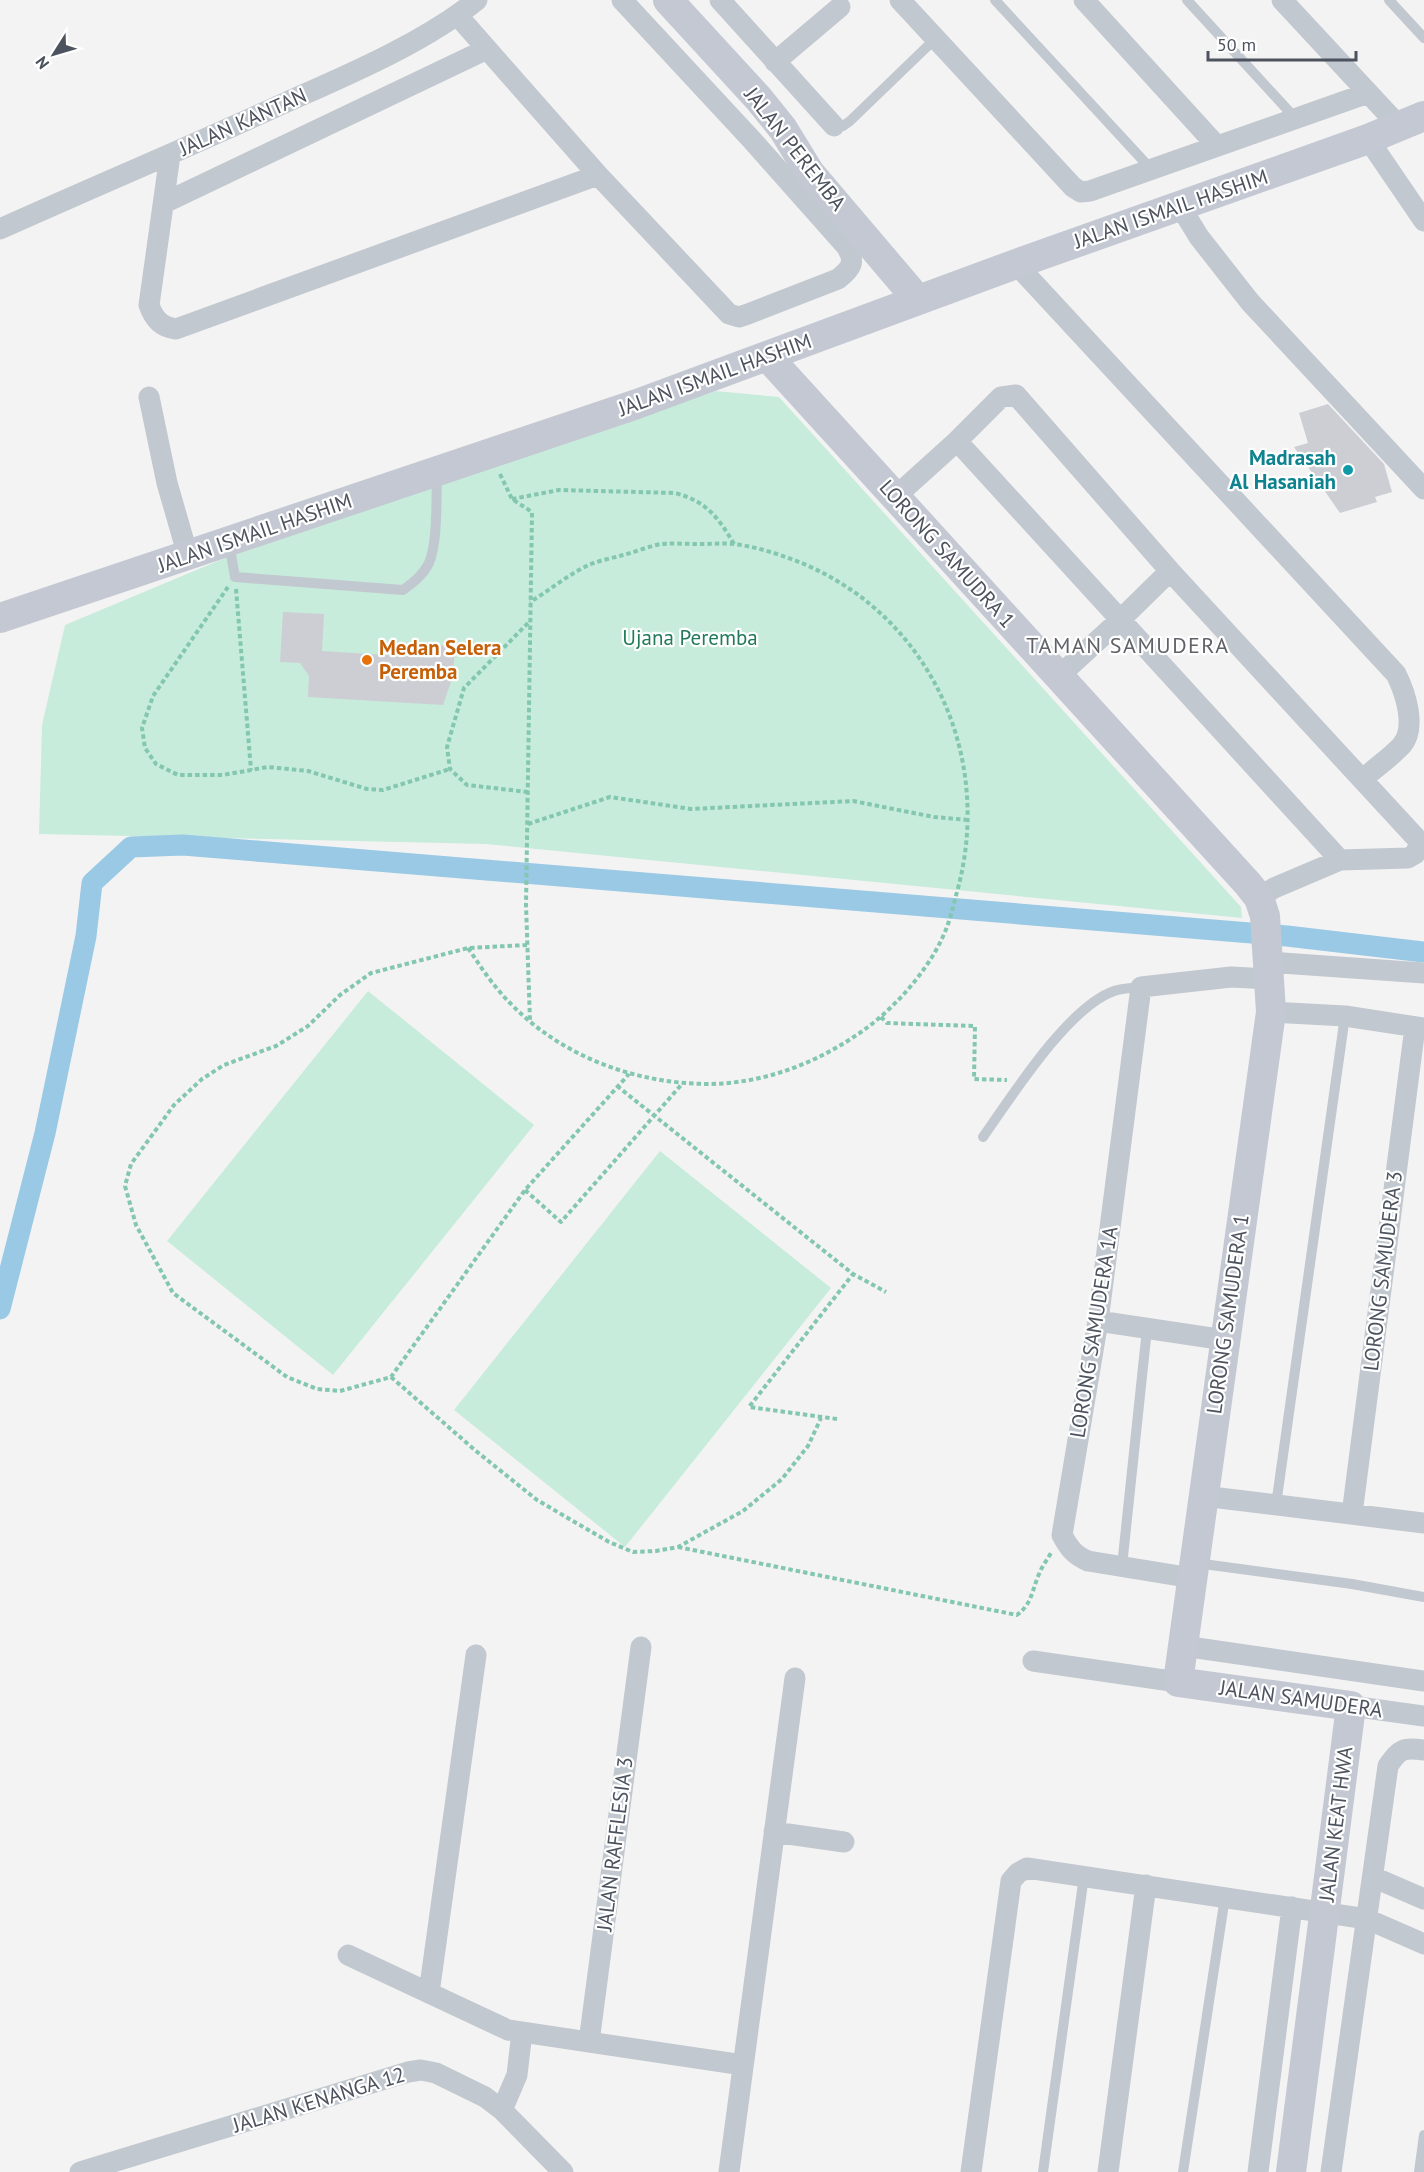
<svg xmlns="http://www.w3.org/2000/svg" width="1424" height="2172" viewBox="0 0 1424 2172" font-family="'PT Sans',sans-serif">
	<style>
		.green { fill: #c7ecdb }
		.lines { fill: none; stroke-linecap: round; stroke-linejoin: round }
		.canal { stroke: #99c9e4; stroke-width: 21 }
		.building { fill: #cdced4 }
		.path { stroke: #83c7af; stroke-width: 4; stroke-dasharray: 4.5 3; stroke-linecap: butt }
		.lane { stroke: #c2c8cf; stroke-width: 10 }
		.street { stroke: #c2c8cf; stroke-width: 21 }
		.secondary { stroke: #c3c8d3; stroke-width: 30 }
		.culture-dot { fill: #0f9aa8; stroke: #fff; stroke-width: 2 }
		.food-dot { fill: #e8710a; stroke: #fff; stroke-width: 2 }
		.labels { text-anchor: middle; stroke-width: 4.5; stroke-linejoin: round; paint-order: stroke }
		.street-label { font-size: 21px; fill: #4c535e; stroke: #fff }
		.culture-label { font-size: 21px; font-weight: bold; fill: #0d838f; stroke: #fff; text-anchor: end }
		.park-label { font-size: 21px; fill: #237a5b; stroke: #fff }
		.food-label { font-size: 21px; font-weight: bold; fill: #c56008; stroke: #fff; text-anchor: start }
		.neighbourhood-label { font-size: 22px; letter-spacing: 1.5px; fill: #606267; stroke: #fff }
	</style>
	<rect width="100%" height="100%" fill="#f4f3f3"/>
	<path class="green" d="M 716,391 L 779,397 L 1241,907 L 1242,918 L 486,844 L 39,834 L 42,725 L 65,625 L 225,558 Z
		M 368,991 L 534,1125 L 333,1375 L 167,1241 Z
		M 660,1151 L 831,1288 L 625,1547 L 454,1410 Z"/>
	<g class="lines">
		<path class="canal" d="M 0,1309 L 45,1133 L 86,936 L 92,883 L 131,847 L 183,845 L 1287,936 L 1424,952"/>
	</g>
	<path class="building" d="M 1328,404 L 1384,464 L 1392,492 L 1375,497 L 1377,502 L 1340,513 L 1294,447 L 1308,443 L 1299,413 Z
		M 283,612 L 324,614 L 322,651 L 433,658 L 434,645 L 455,646 L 453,676 L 443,705 L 308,697 L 309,676 L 300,663 L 280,662 Z"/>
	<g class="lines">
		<path class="path" d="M 500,474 L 512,499 L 532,512 L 526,905 L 530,1021
			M 512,499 L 559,490 L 675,493 C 706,501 718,517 734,544
			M 228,587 L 153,696 L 142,728 L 145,748 L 156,764 L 178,775 L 223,775 L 268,767 L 308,771 L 367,789 L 383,790 L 450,769
			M 236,589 L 251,770
			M 528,792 L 467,785 L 450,769 L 447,747 L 464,688 L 530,621
			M 528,824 L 610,797 L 691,809 L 853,801 L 934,817 L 969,820
			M 527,945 L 468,948 L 371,973 L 340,995 L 308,1026 L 276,1046 L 224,1065 L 202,1079 L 174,1105 L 131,1164 L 125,1186 L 136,1225 L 173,1293 L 287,1377 L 317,1389 L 340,1391 L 391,1377 L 525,1190 L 629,1074
			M 468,948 C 477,961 485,974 495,986 C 547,1051 628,1084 710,1084 C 768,1083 822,1061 868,1027 C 900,1003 935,962 948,924 C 952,913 954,902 957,892 C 994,758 932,619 804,564 C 782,555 758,547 734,544 C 723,543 712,544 701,544 C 688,544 674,543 661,544 C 649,546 636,552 623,555 C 613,558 601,560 591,564 C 570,573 550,590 530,602
			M 881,1017 L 887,1023 L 975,1026 L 974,1079 L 1007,1080
			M 617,1086 L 853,1274 L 886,1292
			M 525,1190 L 561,1222 L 682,1084
			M 391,1377 L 476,1451 L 537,1500 L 609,1542 L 633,1552 L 656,1551 L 678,1547 L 743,1511 L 782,1479 L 808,1446 L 821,1418
			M 837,1419 L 749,1407 L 853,1274
			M 678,1547 L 1017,1615 C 1032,1604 1032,1590 1039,1574 C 1042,1566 1047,1560 1051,1553"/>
		<path class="lane" d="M 995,0 L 1151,169
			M 1187,0 L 1296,119
			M 1389,0 L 1424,38
			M 834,126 L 843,126 L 850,121 L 935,39
			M 229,543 L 235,577 L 403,590 C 414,582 423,575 429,563 C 438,542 436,498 437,475
			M 983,1137 C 1012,1096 1068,1007 1114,991 C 1122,988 1133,988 1141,987
			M 1276,1505 L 1345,1016
			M 1196,1563 L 1352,1584 L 1424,1597
			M 1122,1566 L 1147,1329
			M 1043,2172 L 1084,1876
			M 1183,2172 L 1225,1897
			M 1419,2172 L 1424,2135"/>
		<path class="street" d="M 720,0 L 834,126
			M 900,0 L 1073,187 L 1081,192 L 1090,191 L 1368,93
			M 1084,0 L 1217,146
			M 1282,0 L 1399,126
			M 458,16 L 598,175 L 729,314 L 739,317 L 748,314 L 838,279 C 852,268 856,262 846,246 L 751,139 L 622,0
			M 775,62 L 840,7
			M 1368,139 L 1424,221
			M 170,155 L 149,305 C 154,319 161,327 176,329 L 598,175
			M 164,203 L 487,49
			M 1180,206 L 1199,237 L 1250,302 L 1424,489
			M 0,229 C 96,186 193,145 289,101 C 350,74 425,42 477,0
			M 1016,264 L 1396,674 C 1405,692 1417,727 1402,745 C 1390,758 1375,768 1363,779
			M 149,397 L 167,483 L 188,556
			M 957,441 L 1340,860
			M 895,497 L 957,441 L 1001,397 L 1016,395 L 1170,571 L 1417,839 L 1419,845 L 1415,854 L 1408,858 L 1340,860 L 1274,888 L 1259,898
			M 1059,676 L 1120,620 L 1170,571
			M 1268,962 L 1424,973
			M 1271,1012 L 1345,1016 L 1424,1028
			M 1098,1321 L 1225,1340
			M 1203,1496 L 1424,1523
			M 1352,1514 L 1415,1027
			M 1192,1578 L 1088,1561 C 1074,1555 1069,1548 1062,1535 L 1098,1321 L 1141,987 L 1231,977 L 1269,979
			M 1183,1646 L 1424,1681
			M 1033,1661 L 1178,1682
			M 1351,1706 L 1424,1716
			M 774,1832 L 844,1842
			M 1373,1877 L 1424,1899
			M 348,1955 L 508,2030 L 743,2065
			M 429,1993 L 476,1655
			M 589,2042 L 641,1647
			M 502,2110 L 517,2075 L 522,2032
			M 80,2172 L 408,2072 L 421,2070 L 436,2073 L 485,2097 L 502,2110 L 563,2172
			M 729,2172 L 795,1678
			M 971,2172 L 1011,1881 L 1018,1873 L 1027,1868 L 1367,1919 L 1424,1944
			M 1108,2172 L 1146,1885
			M 1258,2172 L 1292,1907
			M 1331,2172 L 1388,1766 C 1399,1749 1404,1747 1424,1750"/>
		<path class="secondary" d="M 668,0 L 758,98 L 783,129 L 810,173 L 918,300
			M 767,356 L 1248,884 L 1259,898 L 1265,916 L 1271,1012 L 1178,1682 L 1351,1706 L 1291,2172
			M 0,618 L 637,404 L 1016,264 L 1368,139 L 1424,116"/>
	</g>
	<circle class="culture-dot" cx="1348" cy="470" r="6"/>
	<circle class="food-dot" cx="367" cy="660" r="6"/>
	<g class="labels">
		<g class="street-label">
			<text transform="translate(243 122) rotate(-24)" y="7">JALAN KANTAN</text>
			<text transform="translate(795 149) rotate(52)" y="7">JALAN PEREMBA</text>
			<text transform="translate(1171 209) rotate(-19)" y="7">JALAN ISMAIL HASHIM</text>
			<text transform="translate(715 375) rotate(-20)" y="7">JALAN ISMAIL HASHIM</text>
			<text transform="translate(255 533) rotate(-19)" y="7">JALAN ISMAIL HASHIM</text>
			<text transform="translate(947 554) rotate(48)" y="7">LORONG SAMUDRA 1</text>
			<text transform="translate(1383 1271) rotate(-83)" y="7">LORONG SAMUDERA 3</text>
			<text transform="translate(1228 1314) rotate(-82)" y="7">LORONG SAMUDERA 1</text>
			<text transform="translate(1094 1332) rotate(-81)" y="7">LORONG SAMUDERA 1A</text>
			<text transform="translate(1301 1699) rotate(8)" y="7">JALAN SAMUDERA</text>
			<text transform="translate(1336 1824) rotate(-83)" y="7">JALAN KEAT HWA</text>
			<text transform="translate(615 1844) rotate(-83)" y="7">JALAN RAFFLESIA 3</text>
			<text transform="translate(319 2100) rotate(-17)" y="7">JALAN KENANGA 12</text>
		</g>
		<g class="culture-label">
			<text x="1336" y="465">Madrasah<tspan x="1336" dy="24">Al Hasaniah</tspan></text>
		</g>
		<g class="park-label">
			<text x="690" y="645">Ujana Peremba</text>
		</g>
		<g class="food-label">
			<text x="379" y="655">Medan Selera<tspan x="379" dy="24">Peremba</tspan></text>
		</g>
		<g class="neighbourhood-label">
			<text x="1128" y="653">TAMAN SAMUDERA</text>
		</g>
	</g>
	<g transform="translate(54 54) rotate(233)" stroke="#ffffff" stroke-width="4.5" paint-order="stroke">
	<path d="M0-4.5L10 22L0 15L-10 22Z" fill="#4c535e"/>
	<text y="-9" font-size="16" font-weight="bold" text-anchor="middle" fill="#4c535e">N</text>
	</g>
	<path d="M1208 51v9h148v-9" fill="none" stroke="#4c535e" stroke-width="3"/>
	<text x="1217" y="51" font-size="18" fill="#4c535e" stroke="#ffffff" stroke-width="4.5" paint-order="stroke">50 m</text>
</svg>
